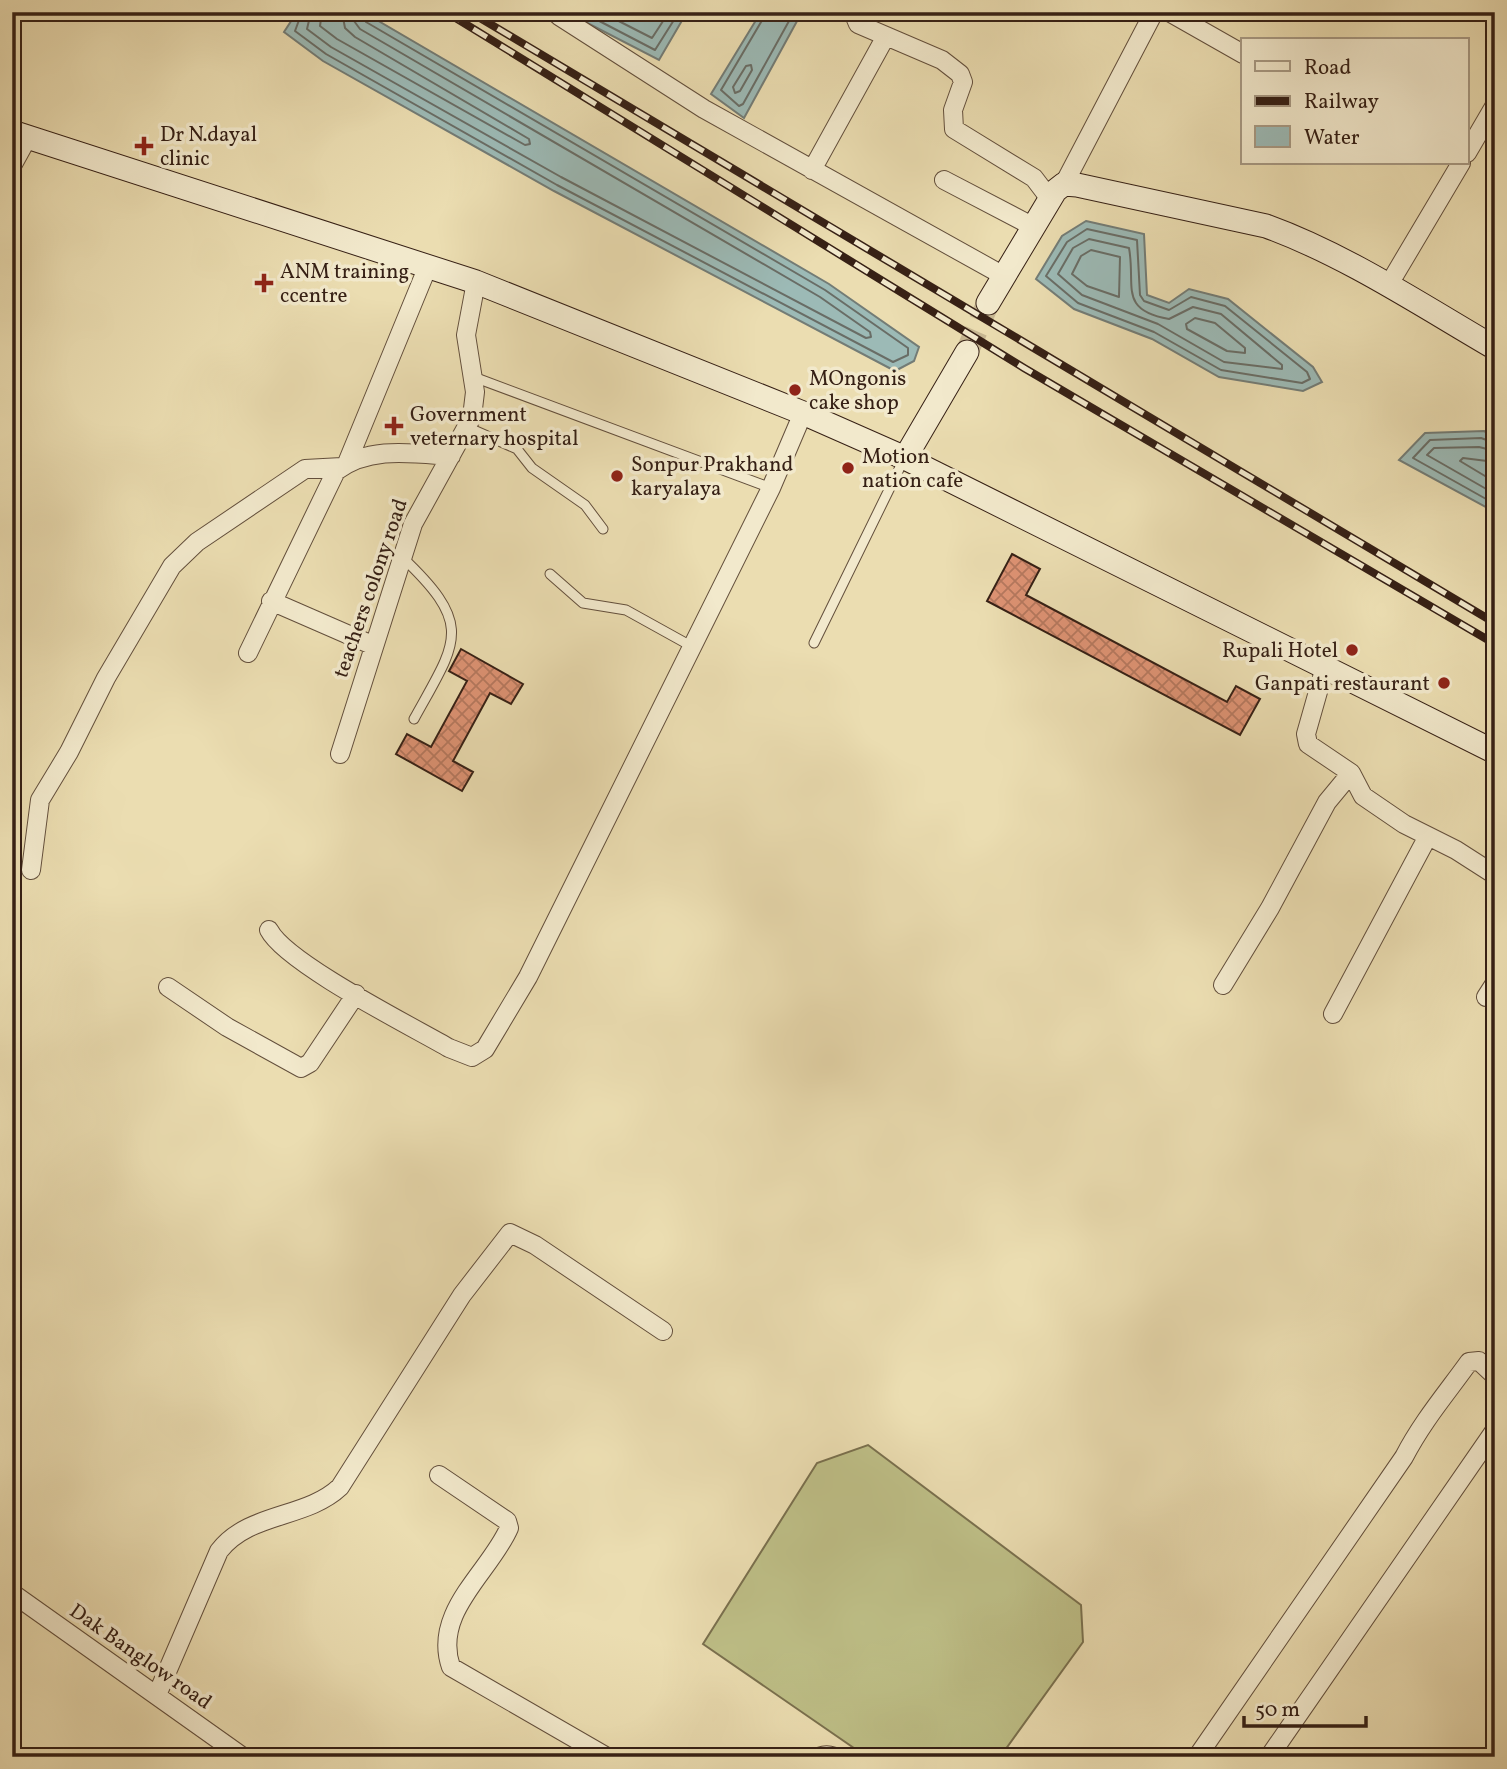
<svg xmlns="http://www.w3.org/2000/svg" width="1507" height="1769" viewBox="0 0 1507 1769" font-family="Vollkorn,serif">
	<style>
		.pitch { fill: #bebf87; stroke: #7a704e; stroke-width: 2 }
		.water { fill: #9cbab6; stroke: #737c76; stroke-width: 2 }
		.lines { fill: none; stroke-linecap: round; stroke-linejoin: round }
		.shore { stroke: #696d66; stroke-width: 2 }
		.building { fill: url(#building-cross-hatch); stroke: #362015; stroke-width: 2 }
		.secondary-tunnel { stroke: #c7b792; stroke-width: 23; stroke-dasharray: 23 11; stroke-linecap: butt }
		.lane-casing { stroke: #634f3c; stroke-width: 11 }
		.street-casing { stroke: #634f3c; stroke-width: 20 }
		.secondary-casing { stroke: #362015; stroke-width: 25 }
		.lane { stroke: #f2e9cc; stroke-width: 9 }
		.street { stroke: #f2e9cc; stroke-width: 18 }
		.secondary { stroke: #f2e9cc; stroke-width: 23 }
		.rail-casing { stroke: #362015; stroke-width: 8 }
		.rail { stroke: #f2e9cc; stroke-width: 5; stroke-dasharray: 16; stroke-linecap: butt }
		.poi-dot { fill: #8f2418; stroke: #f2e9cc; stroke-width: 2.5 }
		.labels { text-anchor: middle; stroke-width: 7; stroke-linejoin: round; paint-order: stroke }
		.poi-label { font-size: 21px; fill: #362015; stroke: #f2e9cc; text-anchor: start }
		.street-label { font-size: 21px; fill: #362015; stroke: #f2e9cc }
	</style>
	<defs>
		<pattern id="building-cross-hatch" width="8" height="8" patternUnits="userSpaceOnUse" patternTransform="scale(1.75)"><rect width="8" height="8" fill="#de9374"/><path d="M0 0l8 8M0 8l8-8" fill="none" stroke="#b5785e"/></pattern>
	</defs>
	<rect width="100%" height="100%" fill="#ebddb1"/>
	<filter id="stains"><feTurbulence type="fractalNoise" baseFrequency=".00286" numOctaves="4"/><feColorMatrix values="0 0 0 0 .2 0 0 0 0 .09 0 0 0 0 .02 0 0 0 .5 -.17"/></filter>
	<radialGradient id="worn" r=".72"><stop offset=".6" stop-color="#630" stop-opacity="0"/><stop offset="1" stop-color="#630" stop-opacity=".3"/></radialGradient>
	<path class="pitch" d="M 868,1445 L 1081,1605 L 1083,1642 L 1000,1757 L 867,1757 L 703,1644 L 817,1463 Z"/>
	<path class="water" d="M 297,12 L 363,12 L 829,284 L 919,347 L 914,361 L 895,371 L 554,191 L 323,61 L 284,32 Z
		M 566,12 L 687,12 L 659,60 Z
		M 761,12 L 802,12 L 744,118 L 711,94 Z
		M 1086,221 L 1144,234 L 1147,295 L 1169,303 L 1189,289 L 1228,299 L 1313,367 L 1322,382 L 1303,391 L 1219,377 L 1152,339 L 1074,309 L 1036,279 L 1062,236 Z
		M 1484,431 L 1495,437 L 1495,512 L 1399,460 L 1425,433 Z"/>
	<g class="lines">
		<path class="shore" d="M 302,12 L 295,31 L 326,54 L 557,185 L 893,362 L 908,355 L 908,348 L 825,290 L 366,22 L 361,12
			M 311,12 L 307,29 L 331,47 L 561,177 L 866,338 L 871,337 L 870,332 L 820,297 L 360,29 L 354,21 L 353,12
			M 322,12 L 320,26 L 337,39 L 525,145 L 530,144 L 529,139 L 355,37 L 345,28 L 342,12
			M 582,12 L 655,50 L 679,12
			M 601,12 L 652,38 L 669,12
			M 767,12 L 721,90 L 739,106 L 743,104 L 794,12
			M 751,65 L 752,70 L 740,91 L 735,93 L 733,87 L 746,66 Z
			M 1087,229 L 1137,240 L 1140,295 L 1144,301 L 1169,310 L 1191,297 L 1225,306 L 1307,372 L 1310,379 L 1302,383 L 1221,370 L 1154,332 L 1078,303 L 1046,276 L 1067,242 Z
			M 1089,239 L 1129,248 C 1136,286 1118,310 1169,319 L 1193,307 L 1221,314 L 1282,365 L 1282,369 L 1224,362 L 1158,324 L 1082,295 L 1058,274 L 1073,248 Z
			M 1091,250 L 1120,257 L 1119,297 L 1087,286 L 1072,274 L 1081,256 Z
			M 1195,318 L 1215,323 L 1245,348 L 1245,353 L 1227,351 L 1187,329 L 1186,324 Z
			M 1495,443 L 1481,438 L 1430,440 L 1413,458 L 1495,504
			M 1495,451 L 1479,447 L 1434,448 L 1427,455 L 1495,494
			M 1495,462 L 1463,458 L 1460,461 L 1495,482"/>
	</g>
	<path class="building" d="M 1012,554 L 1040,569 L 1026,595 L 1227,702 L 1236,686 L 1260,699 L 1240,735 L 987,601 Z
		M 461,649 L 523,684 L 511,704 L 490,693 L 453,761 L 473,772 L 462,791 L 396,754 L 407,734 L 431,747 L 467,681 L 449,671 Z"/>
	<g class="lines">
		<path class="secondary-tunnel" d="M 967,352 L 988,303"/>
		<g class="lane-casing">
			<path id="lane" d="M 471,376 L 771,488
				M 467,427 L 517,449 L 532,468 L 585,505 L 603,529
				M 402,557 C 475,626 457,641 414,719
				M 550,574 L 583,603 L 626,610 L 691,646
				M 814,643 L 904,459
				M 811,1757 C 822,1748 832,1749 844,1757"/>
		</g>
		<g class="street-casing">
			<path id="street" d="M 853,12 L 858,24 L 942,60 L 960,74 L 963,82 L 953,110 L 954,129 L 1034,178 L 1050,199
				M 1169,12 L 1243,54
				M 559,16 L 704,109 L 1004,276
				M 1467,153 L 1495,105
				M 12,166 L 28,137
				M 812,170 L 886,36
				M 944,180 L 1034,227
				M 1064,184 L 1154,12
				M 1388,286 L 1461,163
				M 347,463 L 428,266
				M 271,601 L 372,645
				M 248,653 L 336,471 C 369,446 411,453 451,456
				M 1325,667 L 1306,734 L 1308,744 L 1351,773 L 1363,796 L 1404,824 L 1456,850 L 1495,875
				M 340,754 L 413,524 L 472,417 L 475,392 L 466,335 L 476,282
				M 31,870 L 40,800 L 69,752 L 106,678 L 172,566 L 197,542 L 305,469 L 342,467
				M 269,930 C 286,963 411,1026 449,1048 L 472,1057 L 485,1049 L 528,977 L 771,488 L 803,413
				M 1223,985 L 1270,908 L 1327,802 L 1351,773
				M 168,987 L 227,1027 L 301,1068 L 310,1063 L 356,994
				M 1486,997 L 1495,983
				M 1333,1014 L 1428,836
				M 439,1475 L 507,1521 L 509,1528 C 490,1572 432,1612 451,1667 L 607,1757
				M 12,1593 L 243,1757
				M 157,1695 L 219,1551 C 249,1512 306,1519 340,1487 L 462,1295 L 510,1233 L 535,1245 L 663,1331
				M 1197,1757 L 1404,1457 C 1422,1422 1446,1394 1469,1362 L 1479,1361 L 1495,1376
				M 1269,1757 L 1495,1430"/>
		</g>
		<g class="secondary-casing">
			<path id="secondary" d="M 12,132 L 476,282 L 803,413 L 905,458 L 1495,752
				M 988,303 L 1055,191 L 1064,184 L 1077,185 L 1266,226 C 1346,255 1421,305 1495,348
				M 905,458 L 967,352"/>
		</g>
		<use href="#lane" class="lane"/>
		<use href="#street" class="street"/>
		<use href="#secondary" class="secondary"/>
		<g class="rail-casing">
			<path id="rail" d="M 446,12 L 1024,368 L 1495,644
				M 470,12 L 1495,623"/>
		</g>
		<use href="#rail" class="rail"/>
	</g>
	<g class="poi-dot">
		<path d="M140.5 135.5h7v7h7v7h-7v7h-7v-7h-7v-7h7z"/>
		<path d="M260.5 272.5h7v7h7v7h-7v7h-7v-7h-7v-7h7z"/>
		<circle cx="795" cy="390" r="7"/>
		<path d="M390.5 415.5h7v7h7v7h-7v7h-7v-7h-7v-7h7z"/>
		<circle cx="848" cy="468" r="7"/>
		<circle cx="617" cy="476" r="7"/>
		<circle cx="1352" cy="650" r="7"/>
		<circle cx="1444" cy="683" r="7"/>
	</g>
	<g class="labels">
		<g class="poi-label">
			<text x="160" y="141">Dr N.dayal<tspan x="160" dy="24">clinic</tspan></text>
			<text x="280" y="278">ANM training<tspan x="280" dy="24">ccentre</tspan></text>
			<text x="809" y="385">MOngonis<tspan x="809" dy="24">cake shop</tspan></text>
			<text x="410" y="421">Government<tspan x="410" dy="24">veternary hospital</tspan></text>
			<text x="862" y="463">Motion<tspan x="862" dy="24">nation cafe</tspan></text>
			<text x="631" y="471">Sonpur Prakhand<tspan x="631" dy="24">karyalaya</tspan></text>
			<text x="1338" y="657" text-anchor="end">Rupali Hotel</text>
			<text x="1430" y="690" text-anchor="end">Ganpati restaurant</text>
		</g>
		<g class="street-label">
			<text transform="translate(370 588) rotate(-71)" y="7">teachers colony road</text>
			<text transform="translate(141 1656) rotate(35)" y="7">Dak Banglow road</text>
		</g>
	</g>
	<rect width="1507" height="1769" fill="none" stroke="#ebddb1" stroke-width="42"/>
	<rect x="14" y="14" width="1479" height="1741" fill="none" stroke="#362015" stroke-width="3.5"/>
	<rect x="21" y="21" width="1465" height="1727" fill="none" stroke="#362015" stroke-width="2"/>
	<rect x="1241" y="38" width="228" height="126" fill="#f2e9cc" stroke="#a79983" stroke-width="2"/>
	<rect x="1255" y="61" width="35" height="10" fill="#f2e9cc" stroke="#a79983" stroke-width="2"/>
	<text x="1304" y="74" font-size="21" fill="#362015">Road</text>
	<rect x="1255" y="96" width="35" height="10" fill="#362015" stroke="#a79983" stroke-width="2"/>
	<text x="1304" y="108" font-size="21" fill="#362015">Railway</text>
	<rect x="1255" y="126" width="35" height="21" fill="#9cbab6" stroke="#a79983" stroke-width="2"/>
	<text x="1304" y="144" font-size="21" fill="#362015">Water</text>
	<path d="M1244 1716v10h122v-10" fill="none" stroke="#362015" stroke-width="3.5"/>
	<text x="1255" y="1716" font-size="21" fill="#362015" stroke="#f2e9cc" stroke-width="5" paint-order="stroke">50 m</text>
	<rect width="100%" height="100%" filter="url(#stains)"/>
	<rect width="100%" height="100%" fill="url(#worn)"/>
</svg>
